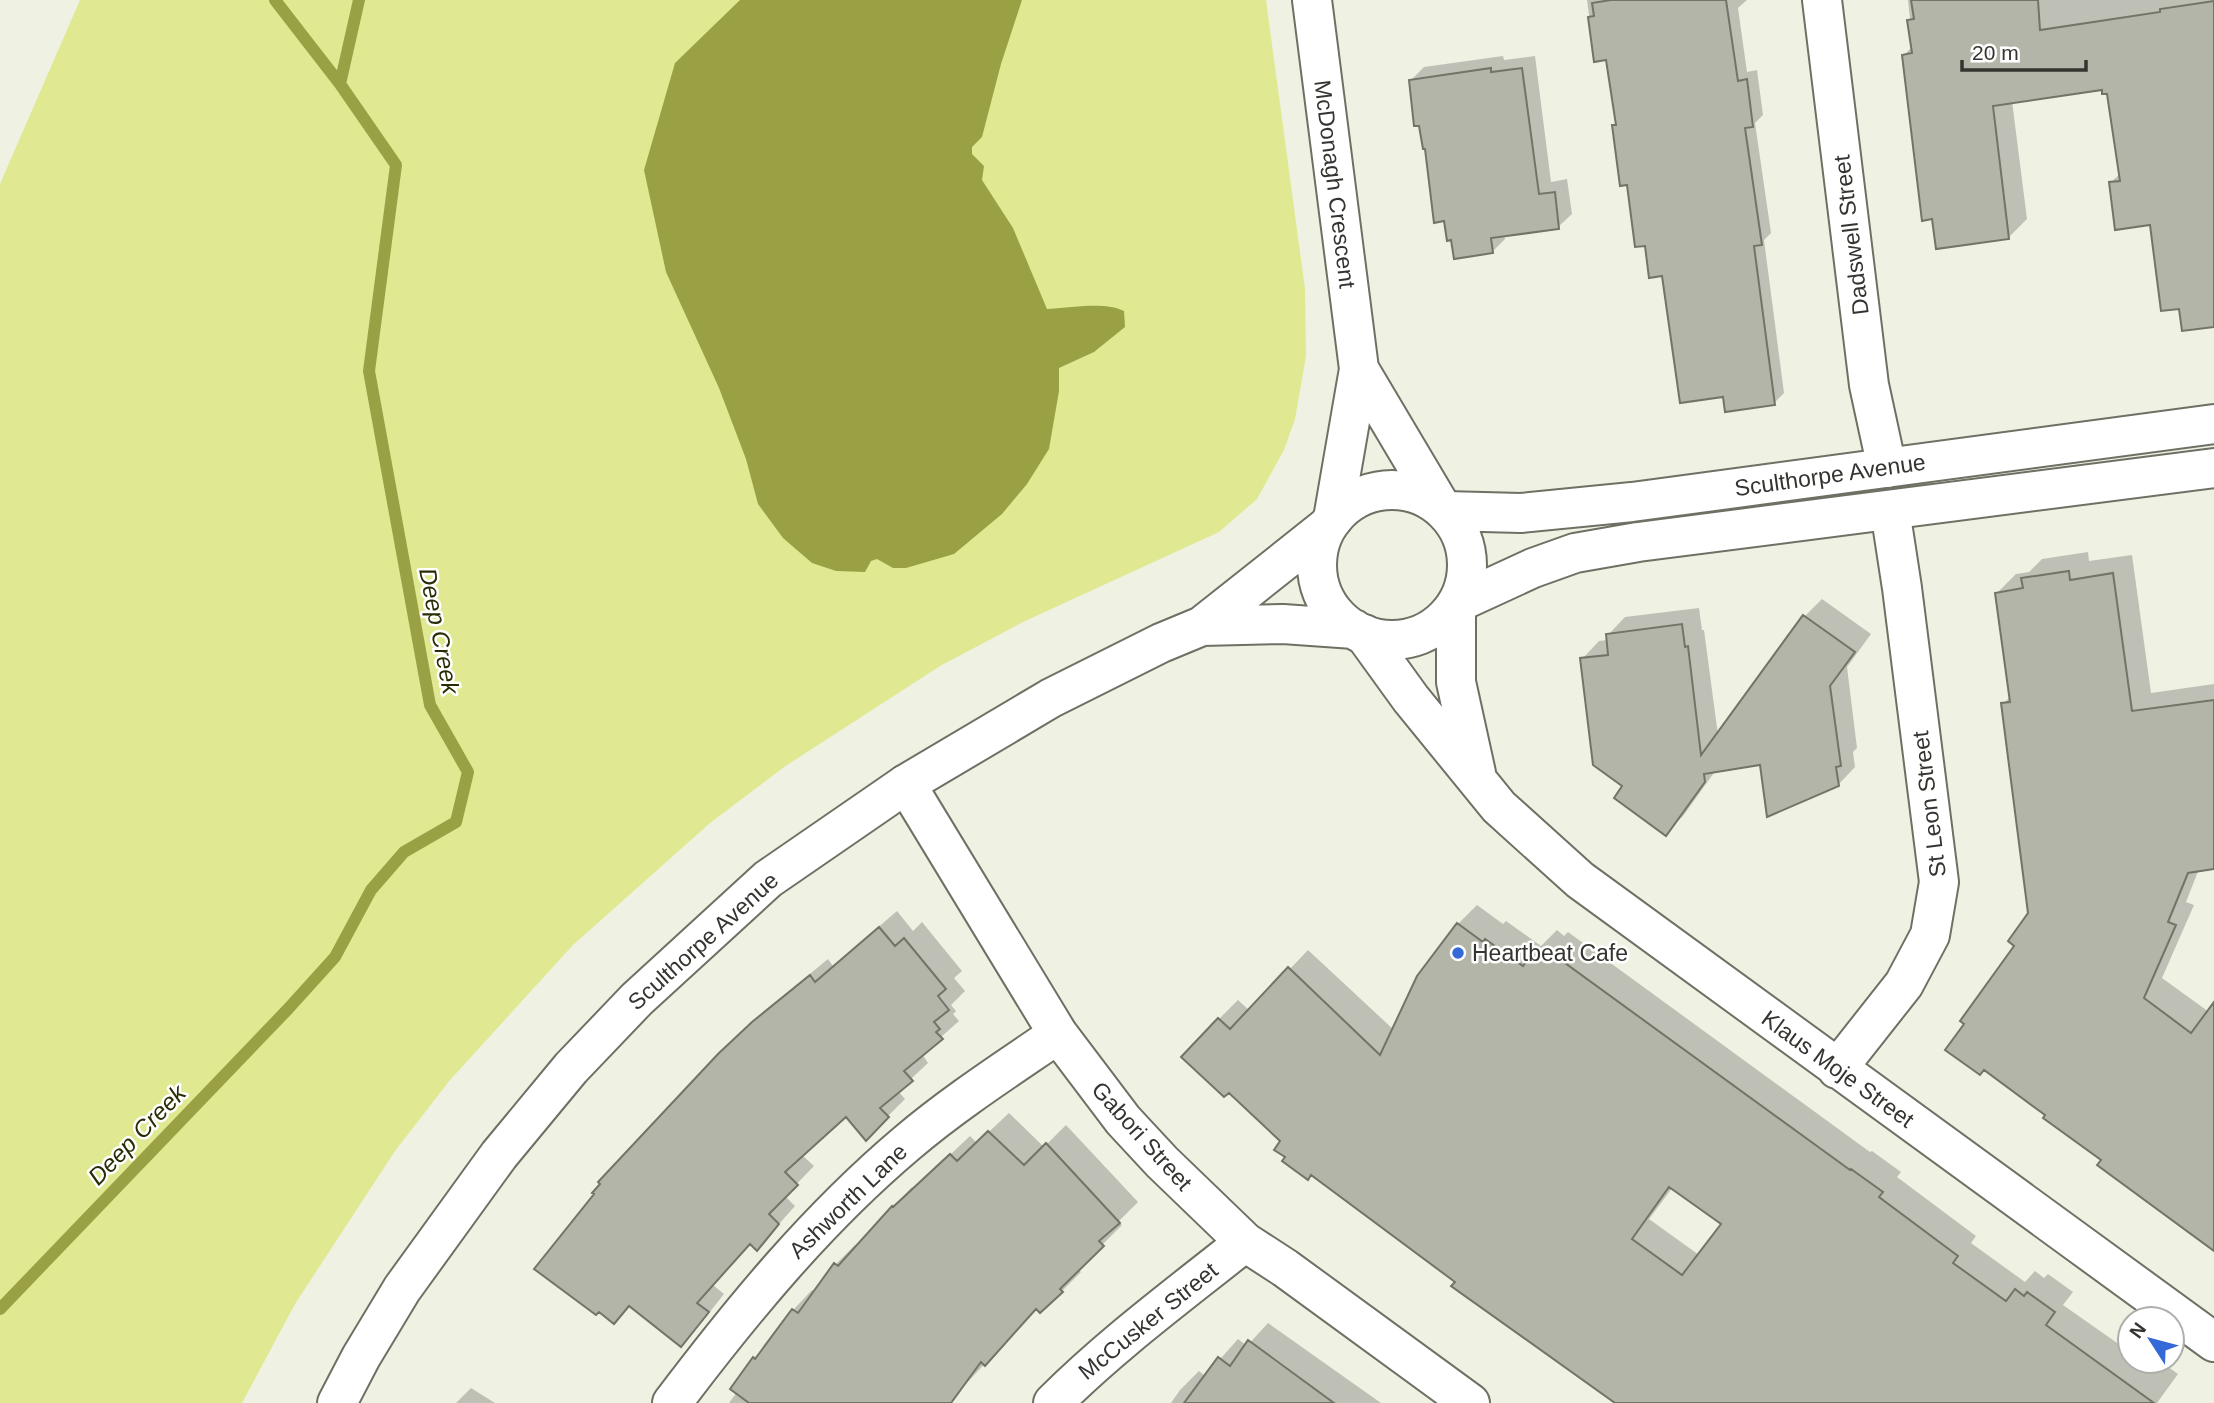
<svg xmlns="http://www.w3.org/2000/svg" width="2214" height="1403" viewBox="0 0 2214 1403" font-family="Arial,sans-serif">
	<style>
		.green { fill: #e0e891 }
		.water { fill: #9aa145 }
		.shadow { fill: #0003; fill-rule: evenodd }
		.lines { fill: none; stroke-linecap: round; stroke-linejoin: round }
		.stream { stroke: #9aa145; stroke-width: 12 }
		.building { fill: #b3b5a8; stroke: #737468; stroke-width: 2; fill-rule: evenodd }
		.minor-casing { stroke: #6e7064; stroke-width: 42 }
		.tertiary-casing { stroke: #6e7064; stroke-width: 42 }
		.minor { stroke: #fff; stroke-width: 38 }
		.tertiary { stroke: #fff; stroke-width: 38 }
		.poi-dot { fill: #3569d8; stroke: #fff; stroke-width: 2.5 }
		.labels { text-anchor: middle; stroke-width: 5; stroke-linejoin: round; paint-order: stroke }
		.street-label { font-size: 23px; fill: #343530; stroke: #fff }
		.poi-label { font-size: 23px; fill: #343530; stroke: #fff; text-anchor: start }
		.water-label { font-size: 24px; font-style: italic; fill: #2a2d04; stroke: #fff }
	</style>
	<rect width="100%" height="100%" fill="#eff1e3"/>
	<path class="green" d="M 80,0 L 1266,0 L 1305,289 L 1306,356 L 1295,419 L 1284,450 L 1257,499 L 1219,532 L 1023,622 L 940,666 L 784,767 L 710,823 L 573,945 L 450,1080 L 395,1151 L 295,1304 L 242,1403 L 0,1403 L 0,184 Z"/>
	<path class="water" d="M 740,0 L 1022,0 L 1001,64 L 982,137 L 972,147 L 972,154 L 984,166 L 982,180 L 1013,228 L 1047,309 C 1067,308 1105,301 1124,311 L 1125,327 L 1094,352 L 1059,368 L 1059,391 L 1049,449 L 1027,484 L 1002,514 L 954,554 L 906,568 L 893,568 L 877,559 L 871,561 L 865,572 L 836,571 L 812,563 L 783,538 L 758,504 L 746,459 L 719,388 L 666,272 L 644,170 L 675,63 Z"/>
	<path class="shadow" d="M 1587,0 L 1747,0 L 1738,8 L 1747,72 L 1757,70 L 1763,115 L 1755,123 L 1771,233 L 1764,240 L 1784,393 L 1774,403 L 1725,395 L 1664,274 L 1646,244 L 1614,126 L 1617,122 L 1608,58 L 1595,60 Z
		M 1908,0 L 2214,0 L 2214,325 L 2181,307 L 2151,223 L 2110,183 L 2121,173 L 2108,92 L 2103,88 L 2012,101 L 2027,219 L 2009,237 L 1904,55 L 1913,46 Z
		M 1503,56 L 1504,60 L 1535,56 L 1551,182 L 1567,179 L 1572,214 L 1558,227 L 1504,235 L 1505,239 L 1492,252 L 1452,238 L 1445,219 L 1410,81 L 1424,67 Z
		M 2088,552 L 2089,561 L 2132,555 L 2151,693 L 2214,684 L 2214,867 L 2199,869 L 2186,902 L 2194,905 L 2162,978 L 2209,1012 L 2214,1005 L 2214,1246 L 2048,1115 L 2017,945 L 2030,914 L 2003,704 L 2011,696 L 1997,593 L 2016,574 L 2029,572 L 2042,559 Z
		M 1822,599 L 1871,634 L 1847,667 L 1857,748 L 1853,752 L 1855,767 L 1838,785 L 1762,763 L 1716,770 L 1683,816 L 1665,833 L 1624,786 L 1582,659 L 1599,641 L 1608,640 L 1608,635 L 1625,617 L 1699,608 L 1702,630 L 1704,630 L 1718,735 L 1805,616 Z
		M 1477,905 L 1503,924 L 1506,921 L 1541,946 L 1557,930 L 1564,936 L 1568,932 L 1870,1152 L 1872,1151 L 1901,1172 L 1897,1177 L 1976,1236 L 1971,1243 L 2025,1282 L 2035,1271 L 2044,1278 L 2048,1274 L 2073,1292 L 2063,1305 L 2130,1352 L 2130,1361 L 2160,1361 L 2178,1374 L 2157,1403 L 1617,1403 L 1457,1281 L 1287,1157 L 1282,1141 L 1219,1019 L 1238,1000 L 1250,1011 L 1308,950 L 1394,1030 L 1458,924 ZM 1673,1187 L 1723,1224 L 1699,1255 L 1649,1219 Z
		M 897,911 L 913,931 L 922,922 L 962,971 L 954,978 L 965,991 L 951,1005 L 956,1011 L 953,1014 L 959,1021 L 922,1054 L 928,1063 L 898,1091 L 905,1099 L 866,1138 L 846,1114 L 802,1155 L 814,1166 L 785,1196 L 795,1206 L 757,1249 L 751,1243 L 713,1285 L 724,1294 L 698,1327 L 681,1345 L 631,1305 L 614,1322 L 737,1037 L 772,1005 L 828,959 L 833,966 Z
		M 1009,1113 L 1044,1147 L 1066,1125 L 1138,1202 L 1118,1222 L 1122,1225 L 1078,1269 L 1081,1272 L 1062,1291 L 1037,1308 L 948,1403 L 729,1403 L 737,1392 L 732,1389 L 754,1358 L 767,1346 L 793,1310 L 812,1290 L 815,1292 L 836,1264 L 855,1245 L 857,1246 L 912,1187 L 914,1189 L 970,1136 L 977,1143 Z
		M 1268,1323 L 1381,1403 L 1171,1403 L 1180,1390 L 1199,1371 L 1205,1376 L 1238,1339 L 1247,1346 Z
		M 471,1388 L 495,1403 L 456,1403 Z"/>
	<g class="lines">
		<path class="stream" d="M 275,0 L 340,84
			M 0,1309 L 288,1009 L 335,957 L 371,890 L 404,852 L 456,822 L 468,772 L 430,705 L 369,371 L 396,165 L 340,84 L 359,0"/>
	</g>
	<path class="building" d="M 1611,0 L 1726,0 L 1738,81 L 1747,79 L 1753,127 L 1745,128 L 1762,245 L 1754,246 L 1775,405 L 1725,412 L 1723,397 L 1680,403 L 1662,276 L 1649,278 L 1645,246 L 1635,247 L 1627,185 L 1620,186 L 1612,125 L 1616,125 L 1606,60 L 1594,62 L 1588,17 L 1594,16 L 1592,3 Z
		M 1911,0 L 2038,0 L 2040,30 L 2160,12 L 2160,9 L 2214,1 L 2214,327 L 2182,331 L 2179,309 L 2161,311 L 2150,225 L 2115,230 L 2109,182 L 2120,181 L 2107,94 L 2102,94 L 2102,90 L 1993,106 L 2009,239 L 1936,249 L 1932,219 L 1922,221 L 1902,55 L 1912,53 L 1907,20 L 1914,19 Z
		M 1491,68 L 1491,72 L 1522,68 L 1539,194 L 1555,192 L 1559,229 L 1491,238 L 1493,253 L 1454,259 L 1451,240 L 1447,241 L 1444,221 L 1434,223 L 1425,149 L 1423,149 L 1419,126 L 1414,126 L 1409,80 Z
		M 2069,571 L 2070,580 L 2113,573 L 2132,711 L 2214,700 L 2214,869 L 2188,873 L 2168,922 L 2176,925 L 2144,998 L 2191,1033 L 2214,1002 L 2214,1251 L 2097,1165 L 2101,1160 L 2043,1118 L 2045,1115 L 1984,1070 L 1980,1075 L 1945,1050 L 1964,1024 L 1960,1021 L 2014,946 L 2008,941 L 2028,913 L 2001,703 L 2010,702 L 1995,593 L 2023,588 L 2021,578 Z
		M 1803,615 L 1855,652 L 1830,686 L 1841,766 L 1836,767 L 1839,786 L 1767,817 L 1760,765 L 1704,774 L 1705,782 L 1666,836 L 1614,798 L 1622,786 L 1593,765 L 1580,658 L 1608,655 L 1606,634 L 1682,624 L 1685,647 L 1688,646 L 1701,755 Z
		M 1457,923 L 1483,942 L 1485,939 L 1523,966 L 1536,948 L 1544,954 L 1547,950 L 1850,1170 L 1851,1169 L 1883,1192 L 1879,1197 L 1958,1256 L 1953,1263 L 2006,1301 L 2015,1289 L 2024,1296 L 2027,1292 L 2055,1312 L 2046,1325 L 2154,1403 L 1615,1403 L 1451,1286 L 1455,1282 L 1311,1175 L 1308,1180 L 1282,1161 L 1285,1157 L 1274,1150 L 1280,1141 L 1229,1093 L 1224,1097 L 1181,1057 L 1218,1018 L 1230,1029 L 1288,967 L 1380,1055 L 1417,976 ZM 1669,1187 L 1721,1224 L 1682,1275 L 1632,1239 Z
		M 879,927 L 895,946 L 904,938 L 946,989 L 938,996 L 949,1010 L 934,1022 L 940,1029 L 936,1032 L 943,1039 L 904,1071 L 913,1081 L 880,1108 L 889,1117 L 866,1141 L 846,1117 L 785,1172 L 798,1185 L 769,1214 L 779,1224 L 757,1251 L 750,1244 L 697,1303 L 709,1312 L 681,1347 L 629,1306 L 614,1324 L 599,1312 L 596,1315 L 534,1269 L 594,1194 L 592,1193 L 600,1184 L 598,1182 L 718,1054 L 752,1022 L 810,975 L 815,982 Z
		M 988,1131 L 1024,1165 L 1046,1143 L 1120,1223 L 1099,1241 L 1104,1246 L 1060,1289 L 1063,1292 L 1040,1313 L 1036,1309 L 985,1366 L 981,1362 L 951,1403 L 749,1403 L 730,1389 L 753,1357 L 755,1359 L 792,1309 L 798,1313 L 834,1263 L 838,1266 L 892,1206 L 893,1207 L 950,1154 L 957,1161 Z
		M 1248,1340 L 1334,1403 L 1184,1403 L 1218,1357 L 1230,1366 Z"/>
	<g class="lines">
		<g class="minor-casing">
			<path id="minor" d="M 1312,0 L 1359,369 L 1333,519
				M 1822,0 L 1869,385 L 1887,468
				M 1359,369 L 1441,507
				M 1456,605 L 1456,682 L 1476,773
				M 1364,634 L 1411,699 L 1499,807 L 1580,880 L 2214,1342
				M 906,784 L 1058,1034 L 1123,1120 L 1162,1162 L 1245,1242 L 1285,1268 L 1470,1403
				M 1837,1069 L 1904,984 L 1930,935 L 1939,882 L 1902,588 L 1890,510
				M 672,1403 C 743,1309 817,1219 907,1143 C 954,1103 1007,1069 1058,1034
				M 1053,1403 C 1112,1344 1180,1294 1245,1242"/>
		</g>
		<g class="tertiary-casing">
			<path id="tertiary" d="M1317 565a75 75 0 1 1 150 0a75 75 0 1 1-150 0Z
				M 1445,511 L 1521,513 L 1632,502 L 2214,424
				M 1457,603 L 1533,568 L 1575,553 L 1638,542 L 2214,468
				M 1202,626 L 1283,624 L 1354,629
				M 337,1403 L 361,1357 L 402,1289 L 499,1155 L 571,1068 L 637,999 L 768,879 L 906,784 L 1051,698 L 1161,643 L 1202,626 L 1328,526"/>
		</g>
		<use href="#minor" class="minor"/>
		<use href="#tertiary" class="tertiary"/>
	</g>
	<circle class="poi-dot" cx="1458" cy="953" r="7"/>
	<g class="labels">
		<g class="street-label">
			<text transform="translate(1335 184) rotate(83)" y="8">McDonagh Crescent</text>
			<text transform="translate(1851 235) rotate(-97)" y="8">Dadswell Street</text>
			<text transform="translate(1830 475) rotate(-8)" y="8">Sculthorpe Avenue</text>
			<text transform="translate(1929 804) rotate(-97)" y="8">St Leon Street</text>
			<text transform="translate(703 941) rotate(-42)" y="8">Sculthorpe Avenue</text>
			<text transform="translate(1838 1069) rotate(36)" y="8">Klaus Moje Street</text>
			<text transform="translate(1142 1136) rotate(48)" y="8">Gabori Street</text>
			<text transform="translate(848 1201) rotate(-44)" y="8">Ashworth Lane</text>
			<text transform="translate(1148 1321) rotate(-39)" y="8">McCusker Street</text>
		</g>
		<g class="poi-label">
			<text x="1472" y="961">Heartbeat Cafe</text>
		</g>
		<g class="water-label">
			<text transform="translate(439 631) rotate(79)" y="8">Deep Creek</text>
			<text transform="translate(137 1135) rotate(-46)" y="8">Deep Creek</text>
		</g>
	</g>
	<g transform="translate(2151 1340) rotate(306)"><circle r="33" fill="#ffffff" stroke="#aeaeac" stroke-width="2"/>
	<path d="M0-5L12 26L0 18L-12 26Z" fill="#3569d8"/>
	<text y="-10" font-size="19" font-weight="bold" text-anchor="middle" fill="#343530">N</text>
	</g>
	<path d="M1962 60v10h124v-10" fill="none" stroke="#343530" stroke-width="3.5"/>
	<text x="1972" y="60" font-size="21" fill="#343530" stroke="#ffffff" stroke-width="5" paint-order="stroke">20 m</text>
</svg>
